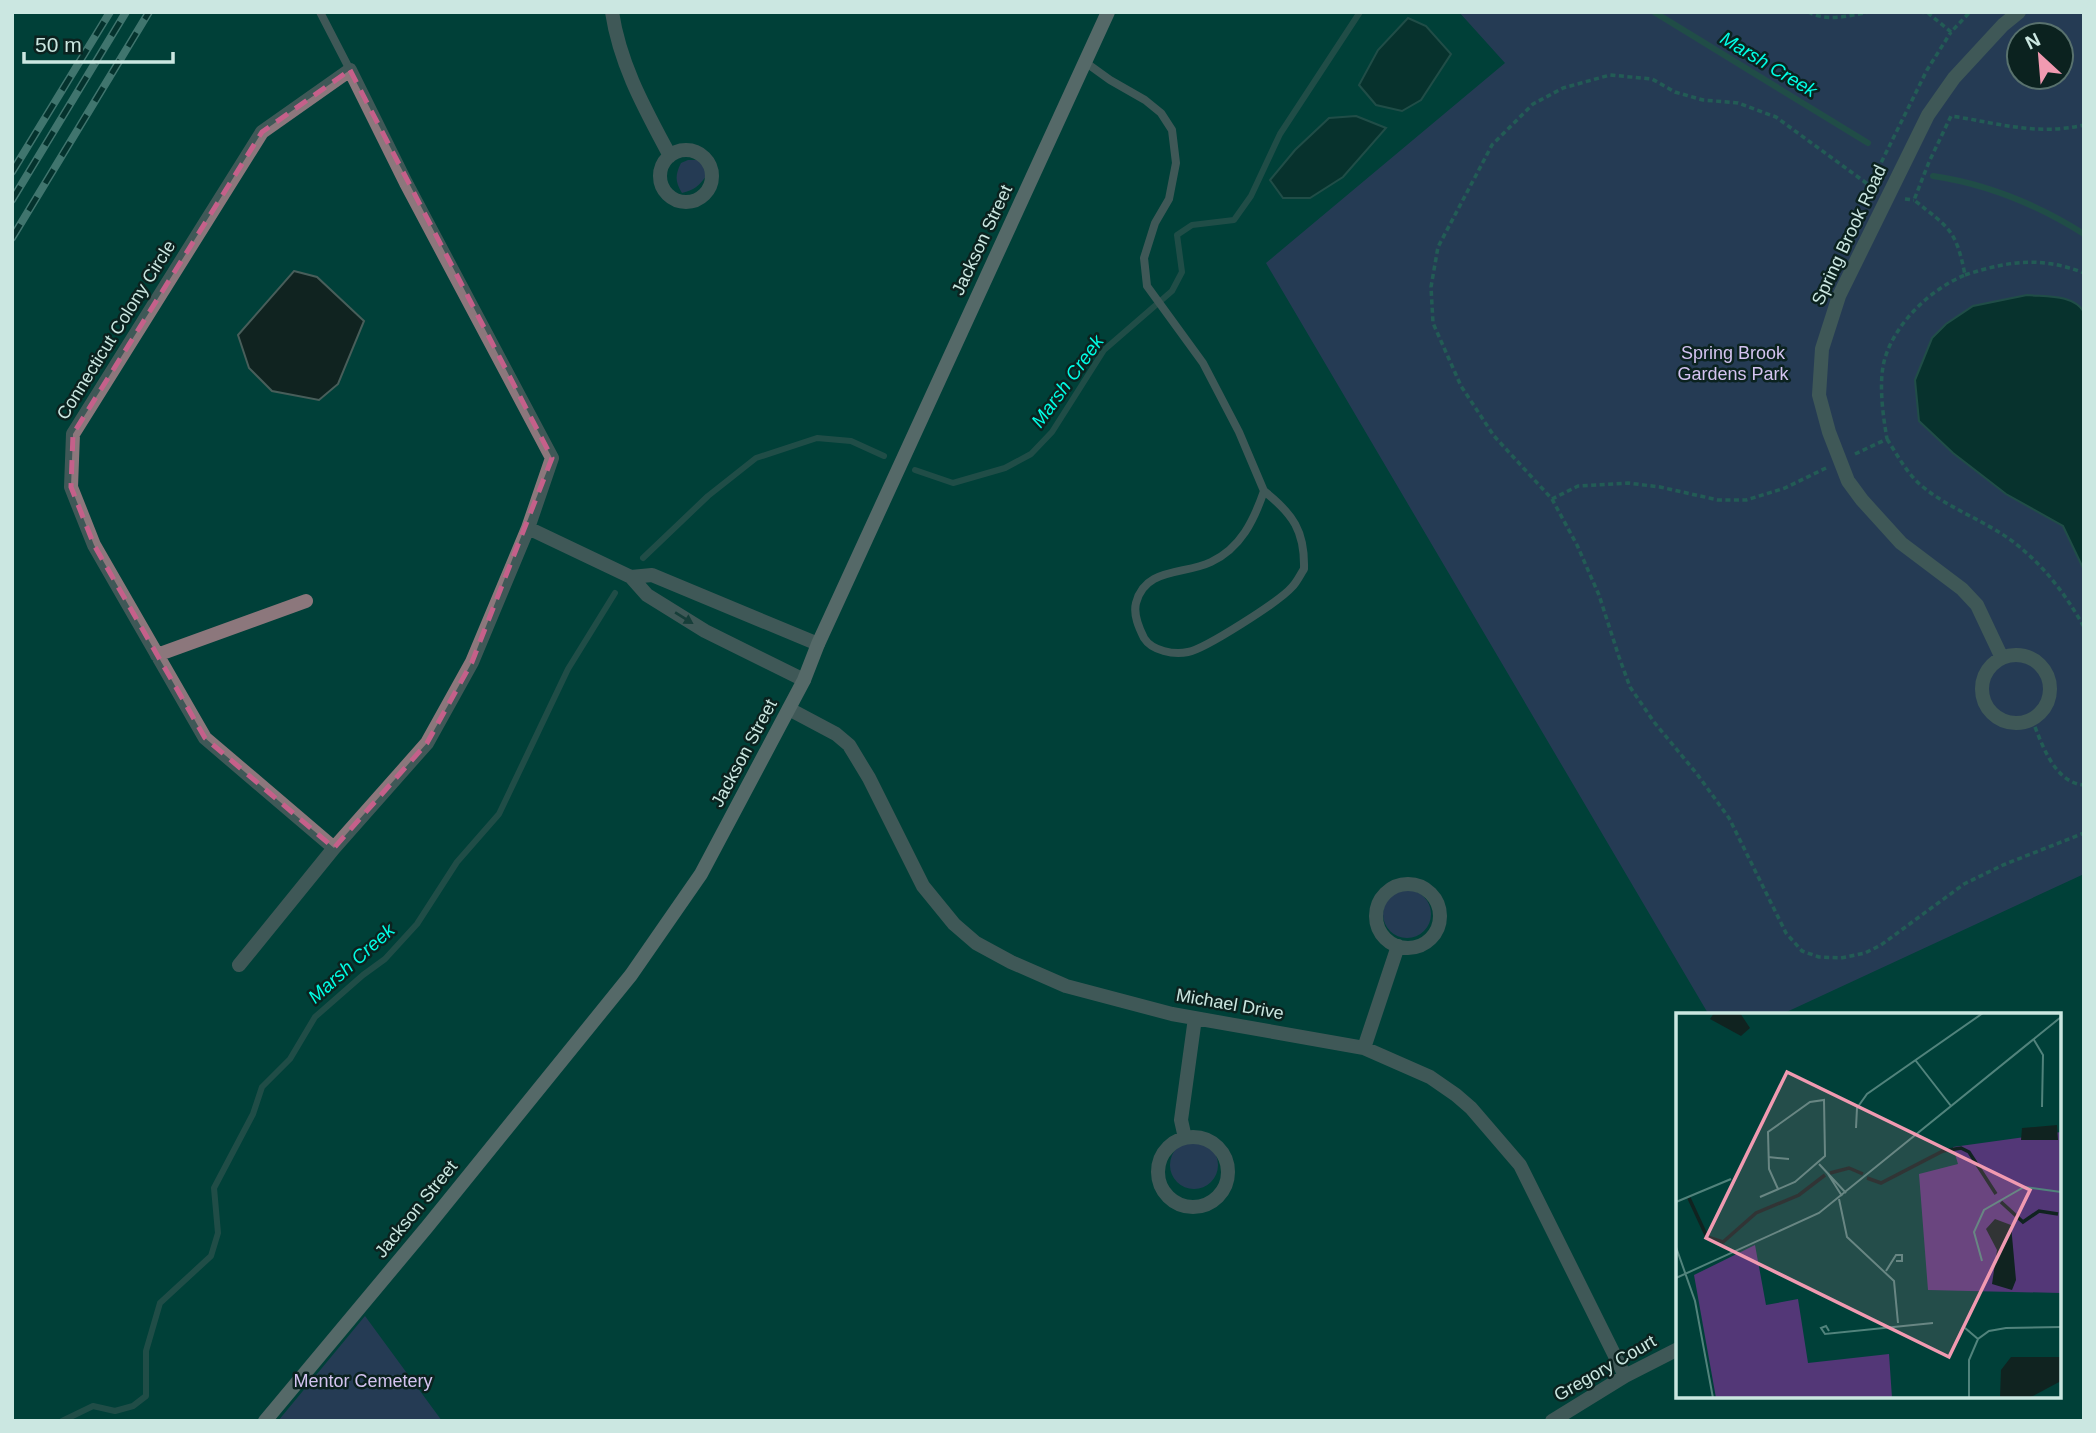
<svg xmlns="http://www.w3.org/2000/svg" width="2096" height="1433" viewBox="0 0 2096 1433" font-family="Arial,sans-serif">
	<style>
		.green { fill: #533777; fill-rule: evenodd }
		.water { fill: #102320; stroke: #485e5a; stroke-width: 2 }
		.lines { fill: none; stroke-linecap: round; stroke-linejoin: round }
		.stream { stroke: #485e5a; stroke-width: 6 }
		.path { stroke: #4c7f78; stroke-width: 3.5; stroke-dasharray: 5 3.5; stroke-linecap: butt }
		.lane { stroke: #8c777c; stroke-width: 8 }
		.street { stroke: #8c777c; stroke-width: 14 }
		.secondary { stroke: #bc9ba2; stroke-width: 14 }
		.rail-casing { stroke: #8eb5af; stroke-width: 8 }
		.rail { stroke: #0b221f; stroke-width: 5; stroke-dasharray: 16; stroke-linecap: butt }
		.oneway { fill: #323c3b }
		.marked { fill: none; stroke: #c5608a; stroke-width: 5; stroke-dasharray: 14 9; stroke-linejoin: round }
		.labels { text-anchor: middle; stroke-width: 5; stroke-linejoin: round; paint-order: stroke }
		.street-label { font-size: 18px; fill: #cbe7e1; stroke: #0b221f }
		.park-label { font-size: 18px; fill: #d4c3f0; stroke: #0b221f }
		.water-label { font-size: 19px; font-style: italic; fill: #01fde4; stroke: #0b221f }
		.inset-river { fill: none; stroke: #102320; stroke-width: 3.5 }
		.inset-road { fill: none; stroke: #51837c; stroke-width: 2 }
		.view { fill: #f19ab1; fill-opacity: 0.15; stroke: #f19ab1; stroke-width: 3.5 }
		.inset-edge { fill: none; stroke: #cbe7e1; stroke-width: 3.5 }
	</style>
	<rect width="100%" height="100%" fill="#004039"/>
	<path class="green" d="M 1459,12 L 2084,12 L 2084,874 L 1780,1015 L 1709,1015 L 1266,263 L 1505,63 ZM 2019,35 L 2061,35 L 2061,77 L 2019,77 Z
		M 688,160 L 699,160 L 704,165 L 706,176 C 699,186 694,190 682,193 C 675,182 675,175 681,163 Z
		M1383 914a24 24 0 1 1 48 0a24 24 0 1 1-48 0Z
		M1170 1165a24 24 0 1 1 48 0a24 24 0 1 1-48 0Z
		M 365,1316 L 442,1421 L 278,1421 Z"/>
	<path class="water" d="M 1408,18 L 1426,26 L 1451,54 L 1421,100 L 1402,111 L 1376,105 L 1359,85 L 1378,50 Z
		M 1356,116 L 1386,128 L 1343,177 L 1310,198 L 1283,198 L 1270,180 L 1295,150 L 1329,118 Z
		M 294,271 L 317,277 L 364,321 L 338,384 L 319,400 L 272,391 L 249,368 L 238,335 Z
		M 2027,295 C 2046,297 2073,294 2084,312 L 2084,570 L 2063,526 L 2006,494 L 1953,453 L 1919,421 L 1915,380 L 1932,338 L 1946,324 L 1973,306 Z"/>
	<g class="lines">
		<path class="stream" d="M 1654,12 L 1868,143
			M 1933,176 C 1987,184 2038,205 2084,234
			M 915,470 L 953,483 L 1005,468 L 1031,454 L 1052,432 L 1104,350 L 1172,291 L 1182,272 L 1177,235 L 1192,225 L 1234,220 L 1251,196 L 1280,134 L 1360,12
			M 643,558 L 708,496 L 756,458 L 817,438 L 851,441 L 884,456
			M 62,1421 L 93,1406 L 115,1411 L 133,1406 L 146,1396 L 146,1351 L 160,1303 L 211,1256 L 218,1233 L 214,1188 L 253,1114 L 262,1087 L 290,1059 L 315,1017 L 363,975 L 385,959 L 417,924 L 457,862 L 499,814 L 568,669 L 615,593"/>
		<path class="path" d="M 1808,12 C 1828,22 1848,16 1869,12
			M 1919,12 L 1928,13 L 1951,32 L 1970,12
			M 1870,185 L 1927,70 L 1951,32
			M 1905,199 L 1914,200
			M 1965,275 C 2008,261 2041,256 2084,273
			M 1887,439 C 1898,456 1907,474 1923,487 C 1951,510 1987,521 2016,544 C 2045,567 2066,595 2084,627
			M 1855,454 L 1887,439 C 1883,416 1878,381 1885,358 C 1896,322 1931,289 1965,275 C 1956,229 1949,228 1914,200 L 1929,162 L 1951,116 C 1998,123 2036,136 2084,125
			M 1826,468 L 1785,488 L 1746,500 L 1718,500 L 1660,487 L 1628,483 L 1578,486 L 1552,499 L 1494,436 L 1461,386 L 1433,323 L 1431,287 L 1438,247 L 1492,145 L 1533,104 L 1563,88 L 1610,75 L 1652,79 L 1675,92 L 1703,100 L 1738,103 L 1776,117 L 1873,188
			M 1552,499 L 1577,545 L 1599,595 L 1619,657 L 1630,687 L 1654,722 L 1697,774 L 1729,818 L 1786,933 L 1802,951 L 1819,957 L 1841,958 L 1865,953 L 1881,945 L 1964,884 L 2003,865 L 2084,833
			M 2032,719 C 2041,742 2054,783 2084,785"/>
		<path class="lane" d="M 320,12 L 350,70
			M 1085,62 L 1110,80 L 1145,100 L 1161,113 L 1172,130 L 1176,163 L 1169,199 L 1155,223 L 1144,258 L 1147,286 L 1203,363 L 1239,432 L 1264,491 C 1254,520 1241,548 1211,562 C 1184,575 1145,567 1136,603 C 1133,615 1139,628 1144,638 C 1152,651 1174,655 1188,652 C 1205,649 1280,601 1292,587 C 1297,582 1300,575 1304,569 C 1305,531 1293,514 1264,491"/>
		<path class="street" d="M 612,12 C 620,65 645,109 670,156
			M660 176a26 26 0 1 1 52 0a26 26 0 1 1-52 0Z
			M 528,528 L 631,577 L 647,595 L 705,631 L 804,680
			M 631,577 L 652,575 L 818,644
			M 157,655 L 306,601
			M1982 689a34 34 0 1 1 68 0a34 34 0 1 1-68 0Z
			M 2002,658 L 1977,605 L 1962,589 L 1901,543 L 1862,500 L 1848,481 L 1829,432 L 1819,395 L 1822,349 L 1839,296 L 1928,115 L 1954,78 L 2003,25 L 2019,12
			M 789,709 L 836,734 L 849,745 L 869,778 L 923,886 L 954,924 L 976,943 L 1011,962 L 1066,986 L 1172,1014 L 1364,1048 L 1430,1077 L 1456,1095 L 1471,1108 L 1520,1165 L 1625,1376
			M1376 916a32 32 0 1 1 64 0a32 32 0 1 1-64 0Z
			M 239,965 L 334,848 L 427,743 L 472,662 L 528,528 L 552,458 L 406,183 L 350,70 L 262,132 L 73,434 L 71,487 L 94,545 L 205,738 L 334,848
			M 1364,1048 L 1398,946
			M1158 1172a35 35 0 1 1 70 0a35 35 0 1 1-70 0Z
			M 1185,1138 L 1181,1120 L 1195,1018
			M 1552,1421 L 1625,1376 L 1678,1349"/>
		<path class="secondary" d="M 265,1421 L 427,1227 L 631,975 L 701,874 L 804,680 L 818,644 L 1108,12"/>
		<g class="rail-casing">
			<path id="rail" d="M 12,172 L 110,12
				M 12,200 L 126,12
				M 12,238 L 149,12"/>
		</g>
		<use href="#rail" class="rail"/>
	</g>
	<defs><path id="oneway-solid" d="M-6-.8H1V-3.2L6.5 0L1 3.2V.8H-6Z" transform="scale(1.75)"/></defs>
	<use class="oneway" href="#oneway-solid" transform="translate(684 618) rotate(32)"/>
	<path d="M0 0H2096V1433H0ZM 350,70 L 552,458 L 472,662 L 427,743 L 334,848 L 205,738 L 94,545 L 71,487 L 73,434 L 262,132 Z" fill="#004039" fill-opacity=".55" fill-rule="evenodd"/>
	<path class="marked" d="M 350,70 L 552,458 L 472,662 L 427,743 L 334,848 L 205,738 L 94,545 L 71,487 L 73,434 L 262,132 Z"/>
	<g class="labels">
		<g class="street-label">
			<text transform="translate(1849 235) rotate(-65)" y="6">Spring Brook Road</text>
			<text transform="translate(982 240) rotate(-65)" y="6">Jackson Street</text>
			<text transform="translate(116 330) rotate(-58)" y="6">Connecticut Colony Circle</text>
			<text transform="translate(744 753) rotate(-62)" y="6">Jackson Street</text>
			<text transform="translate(1230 1004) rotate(10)" y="6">Michael Drive</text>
			<text transform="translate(416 1209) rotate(-51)" y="6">Jackson Street</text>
			<text transform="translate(1605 1368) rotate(-30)" y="6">Gregory Court</text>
		</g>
		<g class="park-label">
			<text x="1733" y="359">Spring Brook<tspan x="1733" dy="21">Gardens Park</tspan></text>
			<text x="363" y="1387">Mentor Cemetery</text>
		</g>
		<g class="water-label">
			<text transform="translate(1769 64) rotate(31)" y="7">Marsh Creek</text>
			<text transform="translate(1067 381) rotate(-54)" y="7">Marsh Creek</text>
			<text transform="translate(351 963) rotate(-42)" y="7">Marsh Creek</text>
		</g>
	</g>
	<g transform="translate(1676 1013)">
		<rect width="385" height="385" fill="#004039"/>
		<path d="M 385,119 L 385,280 L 252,277 L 243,161 L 282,151 L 277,134 ZM 79,232 L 90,292 L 122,286 L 132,350 L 213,341 L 216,385 L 40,385 L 18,262 Z" fill="#533777"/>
		<path d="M 64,0 L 74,15 L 65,23 L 34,6 L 38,0 ZM 381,112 L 382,127 L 345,127 L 346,115 ZM 319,206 L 335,212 L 340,267 L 336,277 L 316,271 L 321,237 L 310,216 ZM 335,344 L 385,344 L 385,368 L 353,385 L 324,385 L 325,357 Z" fill="#102320"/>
		<path class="inset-river" d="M 154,160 L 173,155 L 187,161M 191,165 L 205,170 L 267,138 L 285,135 L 293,139 L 320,181M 13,185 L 31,224 L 47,229 L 80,200 L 123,182 L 149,162M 325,189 L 347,209 L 363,198 L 382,201"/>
		<path class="inset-road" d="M 358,27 L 367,42 L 366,94M 240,48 L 275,93M 180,115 L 181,95 L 191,81 L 307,0M 92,144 L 113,146M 143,151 L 170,180M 152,161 L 166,183M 84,184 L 119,169 L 149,143 L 148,87 L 134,89 L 92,119 L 93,156 L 102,176M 163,186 L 171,224 L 218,268 L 222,310M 0,189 L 55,166M 0,234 L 19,288 L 37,385M 306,248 L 298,219 L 308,197 L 348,174 L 385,179M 210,258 L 220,242 L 226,242 L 226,248 L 220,248M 0,265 L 143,200 L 385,4M 153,318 L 150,313 L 145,315 L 149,321 L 257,310M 294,319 L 289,315 L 302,326M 293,385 L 293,347 L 302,326 L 313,318 L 330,315 L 385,314"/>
		<path class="view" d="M 111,59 L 354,177 L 273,344 L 30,225 Z"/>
		<rect width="385" height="385" class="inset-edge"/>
	</g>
	<rect width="2096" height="1433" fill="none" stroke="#cbe7e1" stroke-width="28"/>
	<g transform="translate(2040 56) rotate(334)"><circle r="33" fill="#0b221f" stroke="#58716d" stroke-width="2"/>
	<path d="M0-5L12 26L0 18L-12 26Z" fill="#f19ab1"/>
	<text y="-10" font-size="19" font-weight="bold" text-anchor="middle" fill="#cbe7e1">N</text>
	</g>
	<path d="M24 52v10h149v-10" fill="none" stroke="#cbe7e1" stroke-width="3.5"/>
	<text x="35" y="52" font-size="21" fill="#cbe7e1" stroke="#0b221f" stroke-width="5" paint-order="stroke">50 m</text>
</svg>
